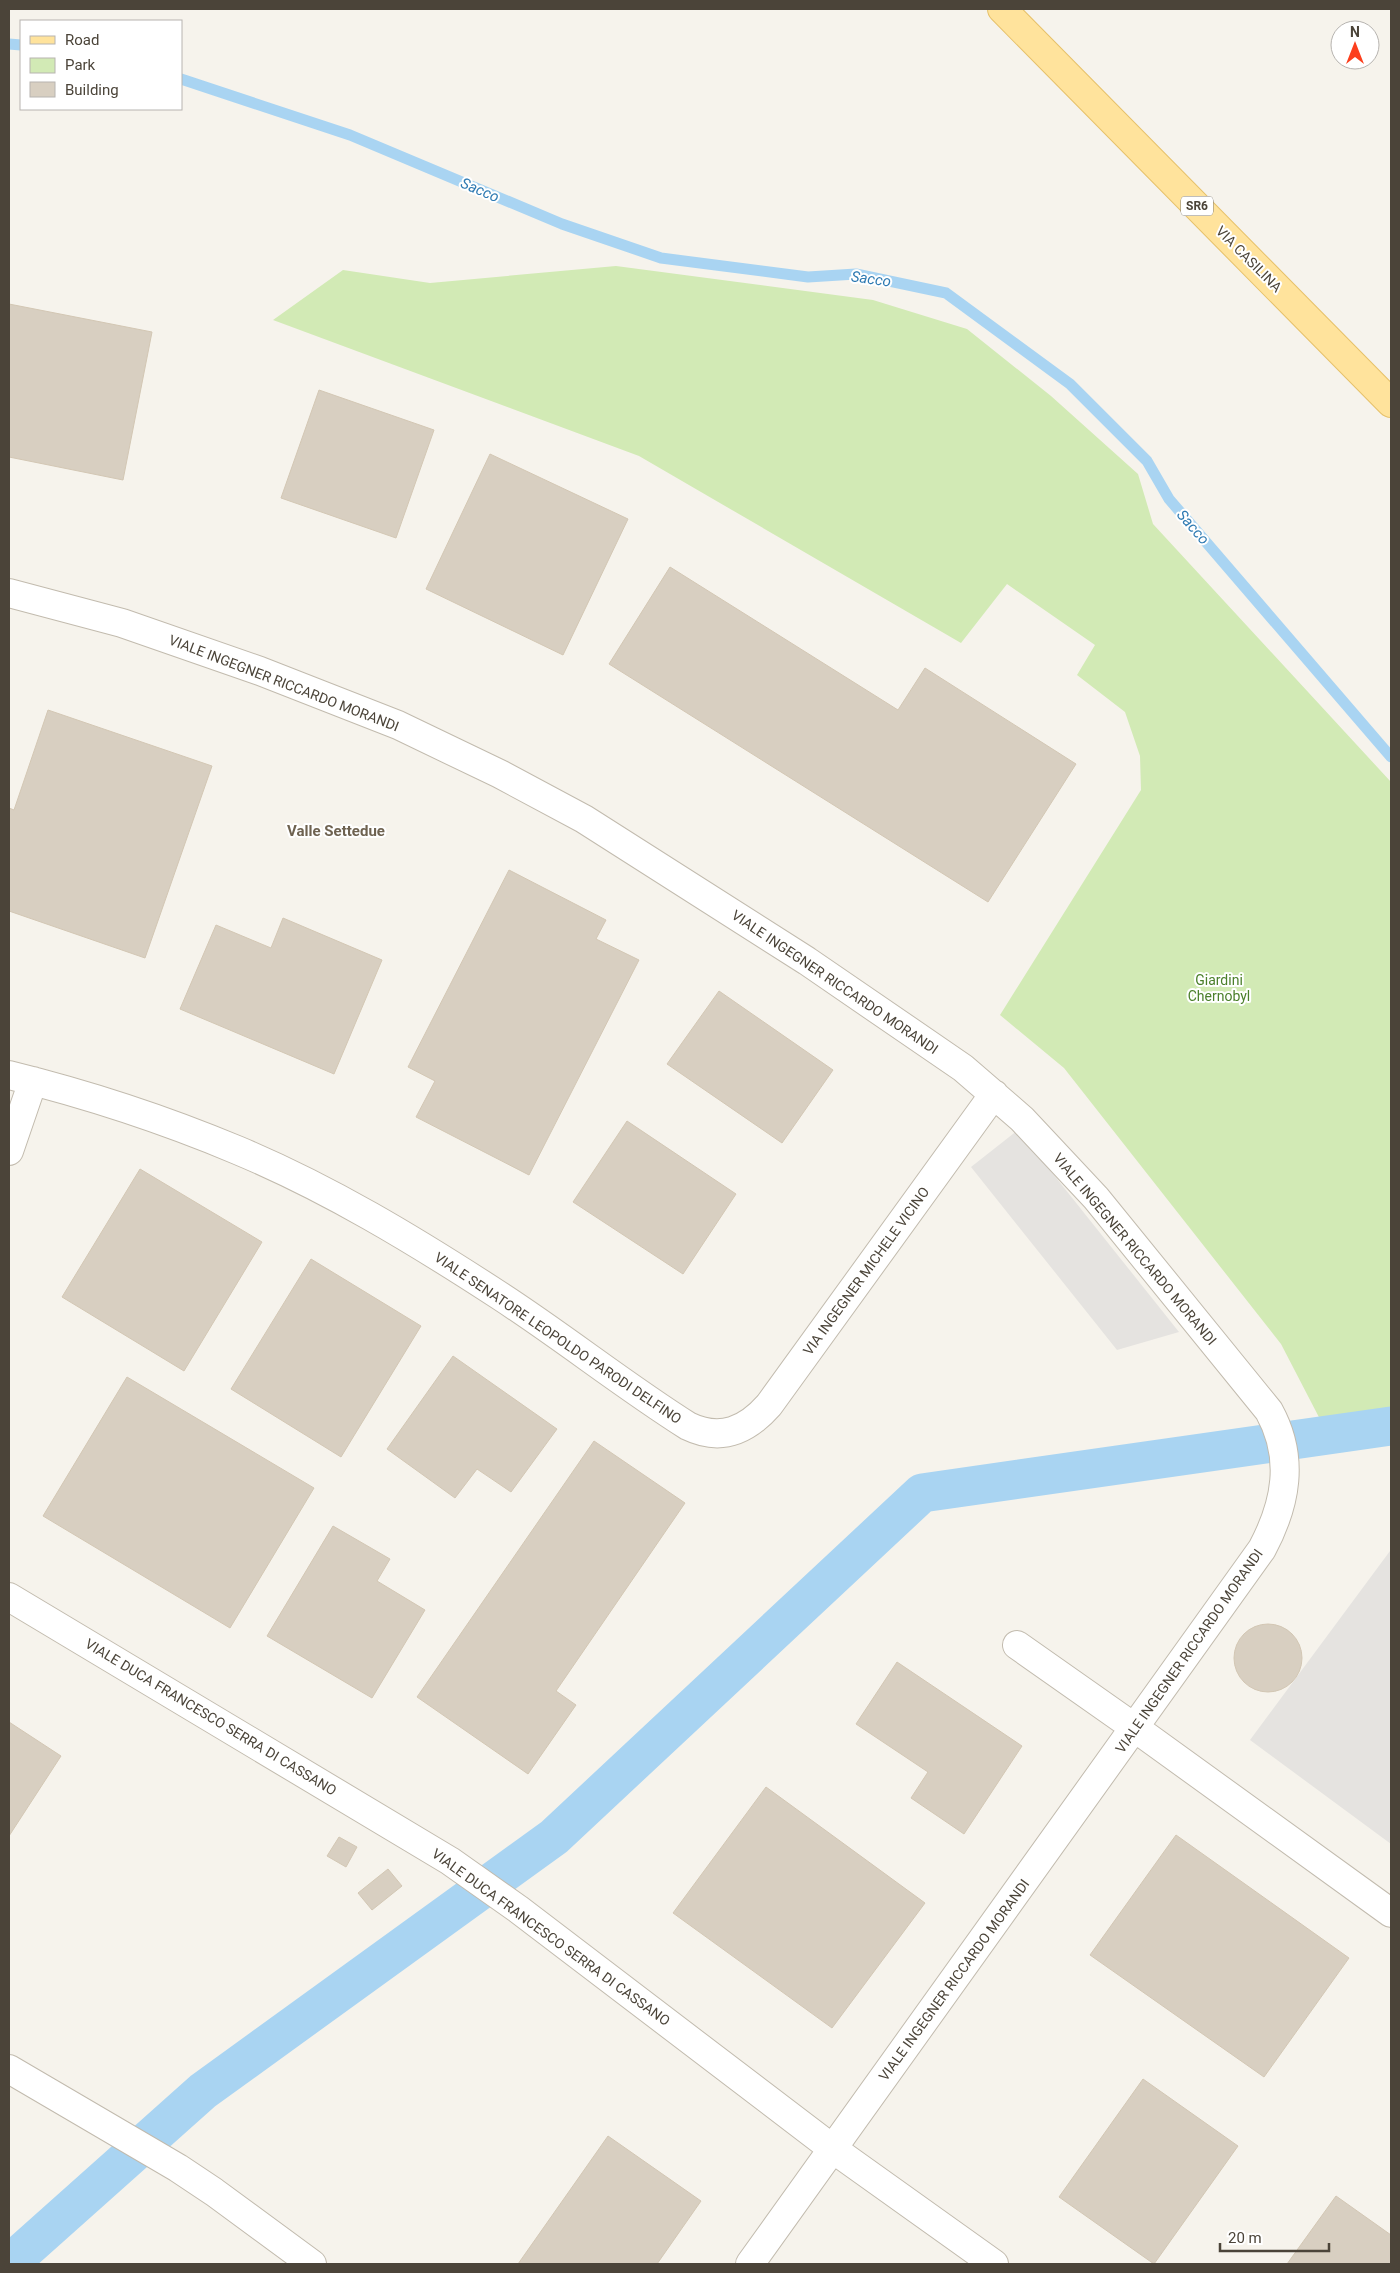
<svg xmlns="http://www.w3.org/2000/svg" width="1400" height="2273" viewBox="0 0 1400 2273" font-family="Roboto,sans-serif">
	<style>
		.green { fill: #d2eab5 }
		.parking { fill: #e5e3e0 }
		.lines { fill: none; stroke-linecap: round; stroke-linejoin: round }
		.stream { stroke: #a9d4f2; stroke-width: 11 }
		.canal { stroke: #a9d4f2; stroke-width: 39 }
		.building { fill: #d8cfc1; stroke: #d3c7b4 }
		.street-casing { stroke: #c2bbae; stroke-width: 30 }
		.primary-casing { stroke: #e6c16a; stroke-width: 30 }
		.street { stroke: #fff; stroke-width: 28 }
		.primary { stroke: #ffe39c; stroke-width: 28 }
		.labels { text-anchor: middle; stroke-width: 4; stroke-linejoin: round; paint-order: stroke }
		.shield { fill: #fff; stroke: #817c74; stroke-width: 1 }
		.shield-label { font-size: 12px; font-weight: bold; fill: #4b4439 }
		.street-label { font-size: 14px; fill: #4b4439; stroke: #fff }
		.park-label { font-size: 14px; fill: #4a7f2a; stroke: #fff }
		.water-label { font-size: 15px; font-style: italic; fill: #2e7ab2; stroke: #fff }
		.neighbourhood-label { font-size: 15px; font-weight: bold; fill: #6e6250; stroke: #fff }
	</style>
	<rect width="100%" height="100%" fill="#f6f3ec"/>
	<path class="green" d="M 616,266 L 873,300 L 967,329 L 1051,396 L 1138,474 L 1153,524 L 1391,782 L 1391,1417 L 1323,1425 L 1281,1344 L 1064,1068 L 1000,1015 L 1141,790 L 1140,756 L 1125,712 L 1077,675 L 1095,645 L 1007,584 L 961,643 L 639,456 L 273,320 L 343,270 L 430,283 Z"/>
	<path class="parking" d="M 1018,1130 L 1179,1332 L 1117,1350 L 971,1167 Z
		M 1390,1551 L 1391,1551 L 1391,1844 L 1250,1740 Z"/>
	<g class="lines">
		<path class="stream" d="M 9,44 L 21,45
			M 181,79 L 350,135 L 562,224 L 661,258 L 808,277 L 856,274 L 946,293 L 1070,384 L 1147,461 L 1169,499 L 1391,757"/>
		<path class="canal" d="M 9,2264 L 203,2091 L 554,1837 L 922,1493 L 1391,1426"/>
	</g>
	<path class="building" d="M 9,304 L 152,332 L 123,480 L 9,457 Z
		M 319,390 L 434,430 L 396,538 L 281,498 Z
		M 490,454 L 628,519 L 563,655 L 426,589 Z
		M 670,567 L 898,710 L 925,668 L 1076,764 L 988,902 L 609,664 Z
		M 48,710 L 212,766 L 145,958 L 9,911 L 9,808 L 14,810 Z
		M 509,870 L 606,920 L 596,939 L 639,960 L 529,1175 L 416,1117 L 435,1081 L 408,1067 Z
		M 283,918 L 382,960 L 334,1074 L 180,1009 L 216,925 L 271,948 Z
		M 719,991 L 833,1070 L 782,1143 L 667,1064 Z
		M 627,1121 L 736,1194 L 683,1274 L 573,1202 Z
		M 140,1169 L 262,1242 L 184,1371 L 62,1297 Z
		M 311,1259 L 421,1326 L 341,1457 L 231,1389 Z
		M 453,1356 L 557,1429 L 511,1492 L 477,1469 L 455,1498 L 387,1449 Z
		M 127,1377 L 314,1488 L 230,1628 L 43,1516 Z
		M 594,1441 L 685,1503 L 556,1691 L 576,1705 L 528,1774 L 417,1697 Z
		M 333,1526 L 390,1559 L 377,1581 L 425,1610 L 372,1698 L 267,1636 Z
		M1234 1658a34 34 0 1 1 68 0a34 34 0 1 1-68 0Z
		M 897,1662 L 1022,1746 L 964,1834 L 911,1798 L 928,1772 L 856,1724 Z
		M 9,1722 L 61,1756 L 9,1836 Z
		M 766,1787 L 925,1903 L 832,2028 L 673,1913 Z
		M 1176,1835 L 1349,1958 L 1264,2077 L 1090,1955 Z
		M 339,1837 L 357,1847 L 346,1867 L 327,1856 Z
		M 388,1869 L 402,1886 L 372,1910 L 358,1893 Z
		M 1143,2079 L 1238,2146 L 1154,2264 L 1059,2197 Z
		M 608,2136 L 701,2201 L 657,2264 L 518,2264 Z
		M 1336,2196 L 1391,2235 L 1391,2264 L 1287,2264 Z"/>
	<g class="lines">
		<g class="street-casing">
			<path id="street" d="M 9,593 L 122,623 L 260,671 L 398,725 L 500,774 L 584,819 L 807,961 L 963,1068 L 1022,1119 L 1096,1198 L 1269,1411 C 1295,1458 1286,1504 1262,1549 L 750,2264
				M 9,1075 C 86,1094 163,1119 237,1150 C 328,1188 414,1240 497,1294 C 562,1336 623,1385 688,1426 C 721,1442 747,1430 769,1405 L 994,1094
				M 9,1151 L 33,1081
				M 9,1597 L 450,1861 L 518,1909 L 833,2149 L 994,2264
				M 1017,1645 L 1135,1728 L 1391,1913
				M 9,2069 L 178,2168 L 214,2192 L 312,2264"/>
		</g>
		<g class="primary-casing">
			<path id="primary" d="M 1002,9 L 1391,403"/>
		</g>
		<use href="#street" class="street"/>
		<use href="#primary" class="primary"/>
	</g>
	<g class="labels">
		<rect class="shield" x="1181" y="196.5" width="32" height="19" rx="4"/>
		<g class="shield-label">
			<text x="1197" y="210">SR6</text>
		</g>
		<g class="street-label">
			<text transform="translate(1249 259) rotate(45)" y="5">VIA CASILINA</text>
			<text transform="translate(284 683) rotate(21)" y="5">VIALE INGEGNER RICCARDO MORANDI</text>
			<text transform="translate(835 982) rotate(34)" y="5">VIALE INGEGNER RICCARDO MORANDI</text>
			<text transform="translate(1135 1249) rotate(50)" y="5">VIALE INGEGNER RICCARDO MORANDI</text>
			<text transform="translate(866 1271) rotate(-54)" y="5">VIA INGEGNER MICHELE VICINO</text>
			<text transform="translate(558 1338) rotate(34)" y="5">VIALE SENATORE LEOPOLDO PARODI DELFINO</text>
			<text transform="translate(1189 1651) rotate(-55)" y="5">VIALE INGEGNER RICCARDO MORANDI</text>
			<text transform="translate(211 1717) rotate(31)" y="5">VIALE DUCA FRANCESCO SERRA DI CASSANO</text>
			<text transform="translate(551 1937) rotate(36)" y="5">VIALE DUCA FRANCESCO SERRA DI CASSANO</text>
			<text transform="translate(954 1980) rotate(-54)" y="5">VIALE INGEGNER RICCARDO MORANDI</text>
		</g>
		<g class="park-label">
			<text x="1219" y="985">Giardini<tspan x="1219" dy="16">Chernobyl</tspan></text>
		</g>
		<g class="water-label">
			<text transform="translate(480 190) rotate(23)" y="5">Sacco</text>
			<text transform="translate(871 279) rotate(8)" y="5">Sacco</text>
			<text transform="translate(1193 527) rotate(49)" y="5">Sacco</text>
		</g>
		<g class="neighbourhood-label">
			<text x="336" y="836">Valle Settedue</text>
		</g>
	</g>
	<rect width="1400" height="2273" fill="none" stroke="#4b4439" stroke-width="20"/>
	<rect x="20" y="20" width="162" height="90" fill="#ffffff" stroke="#b7b4b0"/>
	<rect x="30" y="36" width="25" height="8" fill="#ffe39c" stroke="#b7b4b0"/>
	<text x="65" y="45" font-size="15" fill="#4b4439">Road</text>
	<rect x="30" y="58" width="25" height="15" fill="#d2eab5" stroke="#b7b4b0"/>
	<text x="65" y="70" font-size="15" fill="#4b4439">Park</text>
	<rect x="30" y="82" width="25" height="15" fill="#d8cfc1" stroke="#b7b4b0"/>
	<text x="65" y="95" font-size="15" fill="#4b4439">Building</text>
	<g transform="translate(1355 45)"><circle r="24" fill="#ffffff" stroke="#b7b4b0"/>
	<path d="M0-4L9 19L0 12L-9 19Z" fill="#fc3f1d"/>
	<text y="-8" font-size="14" font-weight="bold" text-anchor="middle" fill="#4b4439">N</text>
	</g>
	<path d="M1220 2243v8h109v-8" fill="none" stroke="#4b4439" stroke-width="2.5"/>
	<text x="1228" y="2243" font-size="15" fill="#4b4439" stroke="#ffffff" stroke-width="4" paint-order="stroke">20 m</text>
</svg>
